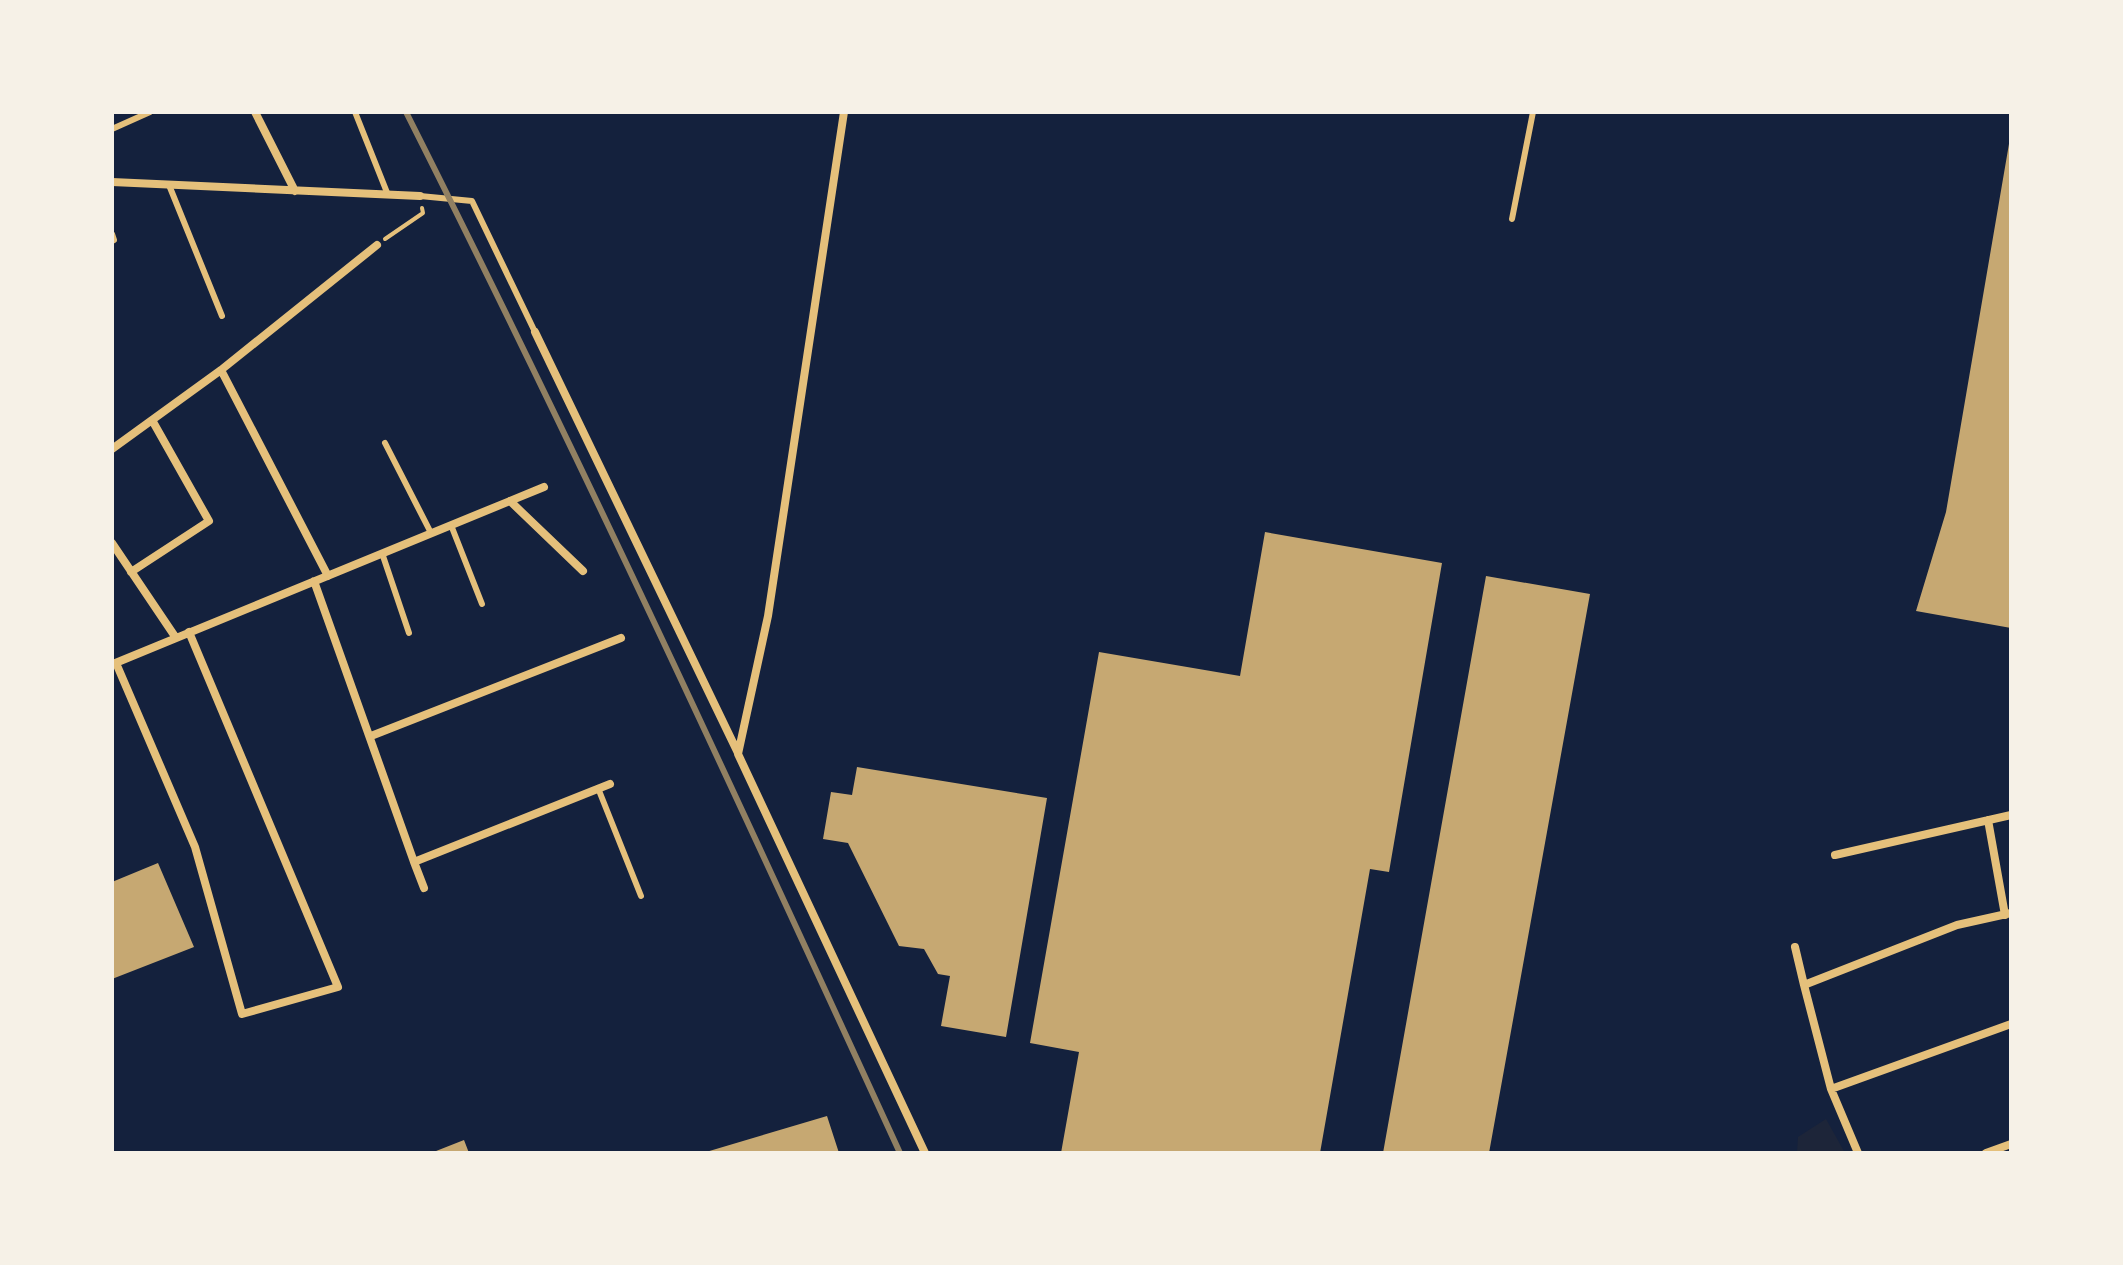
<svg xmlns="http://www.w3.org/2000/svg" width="2123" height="1265" viewBox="0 0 2123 1265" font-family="Signika,sans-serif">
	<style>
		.green { fill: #1d2539 }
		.building { fill: #c6a872 }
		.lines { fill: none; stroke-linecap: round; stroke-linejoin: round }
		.path { stroke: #e5c07b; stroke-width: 4 }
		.service { stroke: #e5c07b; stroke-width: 6 }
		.minor { stroke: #e5c07b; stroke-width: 8 }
		.rail { stroke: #918062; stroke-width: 6 }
	</style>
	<rect width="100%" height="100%" fill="#14213d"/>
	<path class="green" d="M 1826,1119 L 1845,1153 L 1797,1153 L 1798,1137 Z"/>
	<path class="building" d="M 2010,138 L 2011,138 L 2011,628 L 1916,611 L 1946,512 Z
		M 1265,532 L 1442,563 L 1389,872 L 1370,869 L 1320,1153 L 1061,1153 L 1079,1052 L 1030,1043 L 1099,652 L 1240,676 Z
		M 1486,576 L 1590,594 L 1489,1153 L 1383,1153 Z
		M 857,767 L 1047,798 L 1006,1037 L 941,1026 L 950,976 L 938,974 L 924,949 L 899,946 L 848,843 L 823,839 L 831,792 L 852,795 Z
		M 158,863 L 194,947 L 112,979 L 112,882 Z
		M 827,1116 L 839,1153 L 706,1153 L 706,1152 Z
		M 464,1140 L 469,1153 L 431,1153 Z"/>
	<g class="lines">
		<path class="path" d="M 385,239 L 423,213 L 422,208"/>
		<path class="service" d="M 355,112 L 388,195
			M 112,129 L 150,112
			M 169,185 L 222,316
			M 420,196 L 472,201 L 535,332
			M 1512,219 L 1533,112
			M 112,234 L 114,240 L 112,241
			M 385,443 L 431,533
			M 451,525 L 482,604
			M 382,553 L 409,633
			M 598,788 L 641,896"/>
		<path class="minor" d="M 255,112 L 295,191
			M 844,112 L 768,616 L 738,754 L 925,1153
			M 112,182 L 420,196
			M 535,332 L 738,753
			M 221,370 L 328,576
			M 112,449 L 221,370 L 377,245
			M 510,501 L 583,571
			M 112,543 L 176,638
			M 131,572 L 209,521 L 152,420
			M 314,581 L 414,862 L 610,784
			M 116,663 L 195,847 L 242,1014 L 338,987 L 189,632
			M 113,664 L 544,487
			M 371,736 L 621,638
			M 1988,820 L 2005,915
			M 1835,855 L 2011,815
			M 414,862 L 424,888
			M 1795,947 L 1804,985
			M 1831,1089 L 2011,1024
			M 1858,1153 L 1831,1089 L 1804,985 L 1957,925 L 2011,913
			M 1986,1153 L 2011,1144"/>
		<path class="rail" d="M 406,112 C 579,455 740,804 900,1153"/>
	</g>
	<rect width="2123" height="1265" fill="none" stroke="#f6f1e7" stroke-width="228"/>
</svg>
